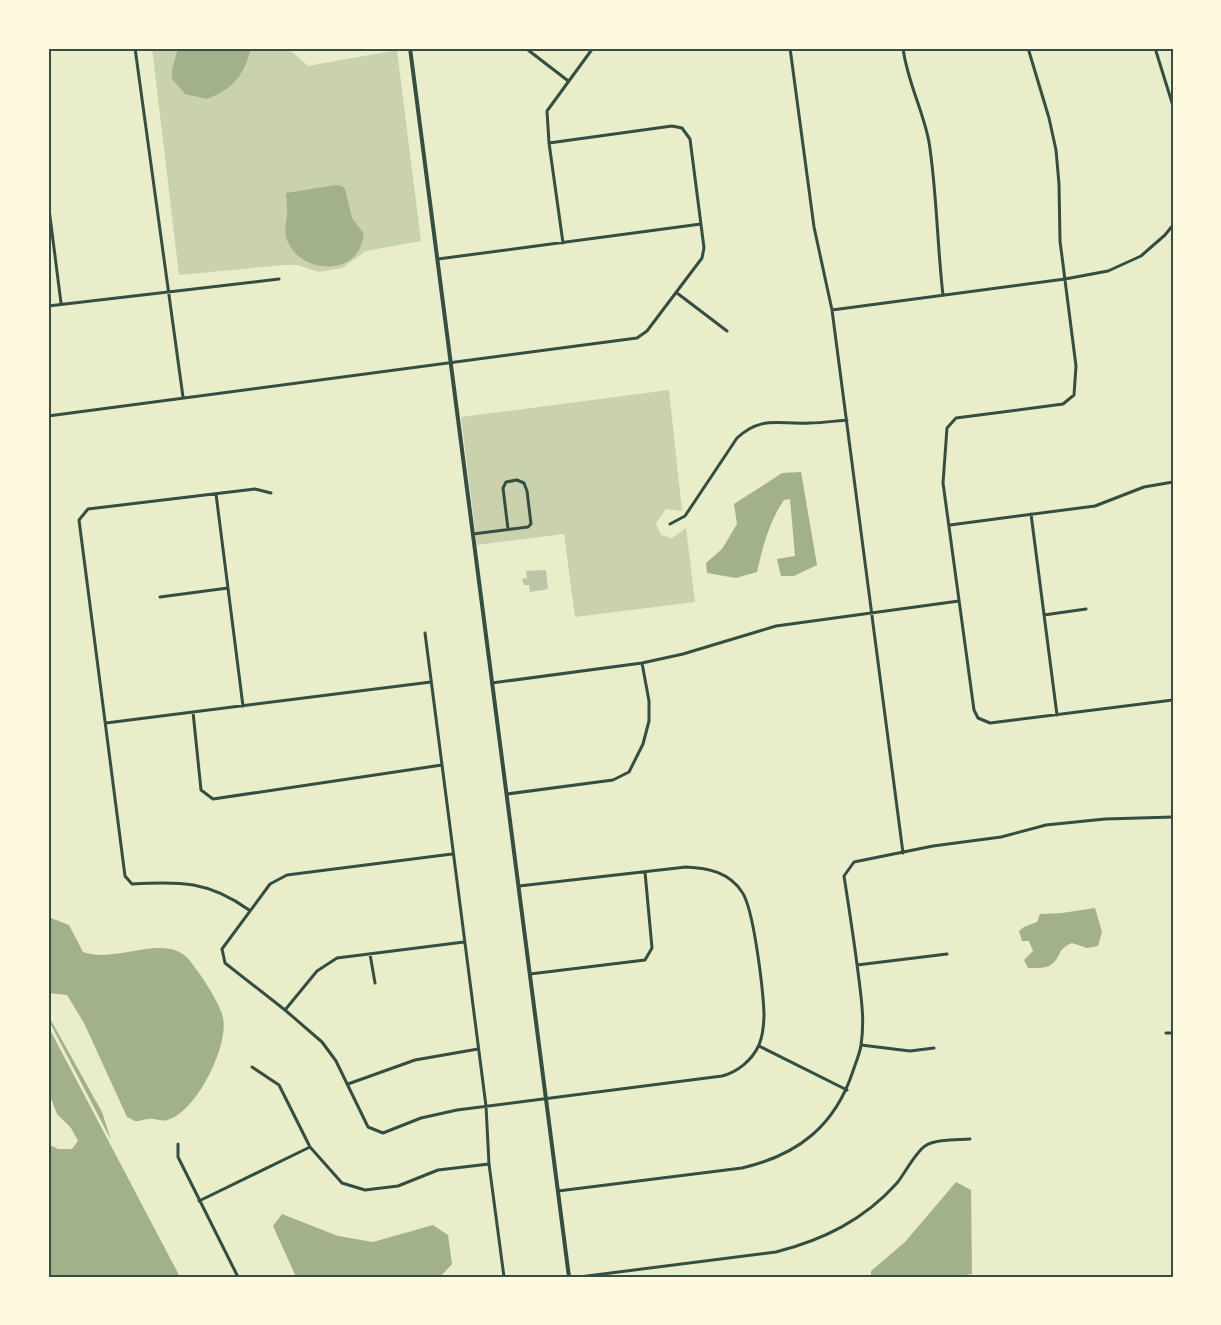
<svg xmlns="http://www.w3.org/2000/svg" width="1221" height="1325" viewBox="0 0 1221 1325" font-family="'Sofia Sans Condensed',sans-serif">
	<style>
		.green { fill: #cad2ad }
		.water { fill: #a3b18a }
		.building { fill: #bcc5a7 }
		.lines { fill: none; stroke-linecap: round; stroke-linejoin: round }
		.minor { stroke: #344e41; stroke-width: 3 }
		.tertiary { stroke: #344e41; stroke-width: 4 }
		.neatline { fill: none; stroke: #344e41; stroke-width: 2 }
	</style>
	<rect width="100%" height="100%" fill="#e9edc9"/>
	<path class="green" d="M 152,48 L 288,48 L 308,66 L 397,50 L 421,241 L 366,251 L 342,268 L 318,272 L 298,265 L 284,265 L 179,275 Z
		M 669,390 L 682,511 L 666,509 L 656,523 L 661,535 L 672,538 L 686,528 L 695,602 L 575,617 L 564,534 L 477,545 L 461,417 Z"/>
	<path class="water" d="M 178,48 L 251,48 C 244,76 233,89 207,99 L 185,94 L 172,79 L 172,70 Z
		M 336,185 L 342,186 L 345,189 L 352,218 L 364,234 C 363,239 362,244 360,248 C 345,278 297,269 287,240 C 283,229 288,219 287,208 C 287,203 286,198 286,193 Z
		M 801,472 L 817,565 L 794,576 L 781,576 L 777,559 L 795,556 L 790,499 L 784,500 C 769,522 763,546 757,572 L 736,578 L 707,573 L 706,563 L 722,549 L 737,524 L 734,504 L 782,473 Z
		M 1095,908 L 1102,932 L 1098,946 L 1087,948 L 1072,943 C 1056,950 1062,956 1052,964 C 1046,969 1035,968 1028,968 L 1024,960 L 1033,951 L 1029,941 L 1022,941 L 1019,931 L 1024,927 L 1037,922 L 1040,914 L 1062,913 Z
		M 48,918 L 51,918 L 69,925 L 83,952 C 113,963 155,938 181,953 C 189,957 194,967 199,973 C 206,983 221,1006 223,1018 C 229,1046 196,1113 167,1120 C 161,1122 154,1118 149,1119 C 144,1119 139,1122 135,1121 C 132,1120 130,1118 127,1117 L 84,1023 L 67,995 L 48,993 Z
		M 48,1015 L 102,1112 L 111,1140 L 48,1019 Z
		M 48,1026 L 180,1277 L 48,1277 L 48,1144 L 58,1149 L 72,1149 L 78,1141 L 71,1128 L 57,1114 L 48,1091 Z
		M 956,1182 L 971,1190 L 972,1274 L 957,1277 L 871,1277 L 871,1271 L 905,1242 Z
		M 282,1214 L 338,1236 L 373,1242 L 433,1225 L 448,1235 L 452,1264 L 441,1276 L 438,1277 L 296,1277 L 273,1226 Z"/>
	<path class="building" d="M 546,570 L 548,589 L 530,592 L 529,585 L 524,585 L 522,579 L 527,578 L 526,571 Z"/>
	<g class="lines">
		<path class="minor" d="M 135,48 L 183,397
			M 790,48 L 814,227 L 832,310 L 903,853
			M 903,48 C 907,81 923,110 929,142 C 937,193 937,244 943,295
			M 1028,48 L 1049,118 L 1056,150 L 1059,184 L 1060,241 L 1076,366 L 1074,395 L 1063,404 L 956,418 L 947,428 L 943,483 L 974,710 L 978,718 L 990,723 L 1173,700
			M 1155,48 L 1173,106
			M 528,50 L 567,80
			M 48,201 L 61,303
			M 563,243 L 549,143 L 547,111 L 593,48
			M 438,259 L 701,224
			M 677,293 L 727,331
			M 48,306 L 279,279
			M 832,310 L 1065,279 L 1108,271 L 1141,256 L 1165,235 L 1173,225
			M 48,416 L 637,338 L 647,331 L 702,258 L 704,248 L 690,139 L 682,128 L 672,126 L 549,143
			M 216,494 L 243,706
			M 1031,514 L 1057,715
			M 670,524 L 685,516 L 737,438 C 762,415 779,425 809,423 C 822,423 835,421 847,420
			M 950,525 L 1095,506 L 1144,487 L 1173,482
			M 473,534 L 528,527 L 531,524 L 527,491 L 524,483 L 517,480 L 506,482 L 503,488 L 508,529
			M 160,597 L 228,588
			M 1044,615 L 1086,609
			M 425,633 L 486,1106 L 489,1164 L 504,1277
			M 492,683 L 642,663 L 683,654 L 776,626 L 959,601
			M 193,712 L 201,790 L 213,799 L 442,765
			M 106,723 L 431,682
			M 507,794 L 613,780 L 629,772 L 643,744 L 649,721 L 649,701 L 642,663
			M 452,854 L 287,875 L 270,884 L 222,949 L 225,963 L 285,1010 L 322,1042 L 336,1061 L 368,1127 L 383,1133 L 421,1118 L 457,1110 L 722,1076 C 738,1072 752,1060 759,1045 C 763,1035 764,1023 764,1013 C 763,990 754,909 742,892 C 729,872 708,868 686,867 L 519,886
			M 249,910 C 209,881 180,881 132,884 L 125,876 L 79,520 L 88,509 L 255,489 L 271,493
			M 370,954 L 375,983
			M 857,965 L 947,954
			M 530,974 L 645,960 L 652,948 L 645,872
			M 285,1010 L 317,971 L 337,958 L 464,942
			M 1166,1033 L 1173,1033
			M 861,1045 L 910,1051 L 934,1048
			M 759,1046 L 847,1090
			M 252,1067 L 279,1085 L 310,1147 L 342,1183 L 365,1190 L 398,1186 L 438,1170 L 489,1164
			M 348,1084 L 415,1060 L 478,1049
			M 178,1144 L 178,1157 L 238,1277
			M 558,1191 L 742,1168 C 798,1155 835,1126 853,1071 C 856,1062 860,1053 861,1045 C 865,1020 861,996 858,972 C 854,940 849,908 844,876 L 854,862 L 933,846 L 1001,837 L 1046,825 L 1105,819 L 1173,817
			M 199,1201 L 310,1147
			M 579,1277 L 776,1252 C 823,1240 864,1220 897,1183 C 905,1173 915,1153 925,1146 C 936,1139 957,1140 970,1139"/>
		<path class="tertiary" d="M 410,48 L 569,1277"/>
	</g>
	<rect width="1221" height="1325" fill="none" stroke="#fefae0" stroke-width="99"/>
	<rect x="50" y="50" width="1122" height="1226" class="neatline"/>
</svg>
